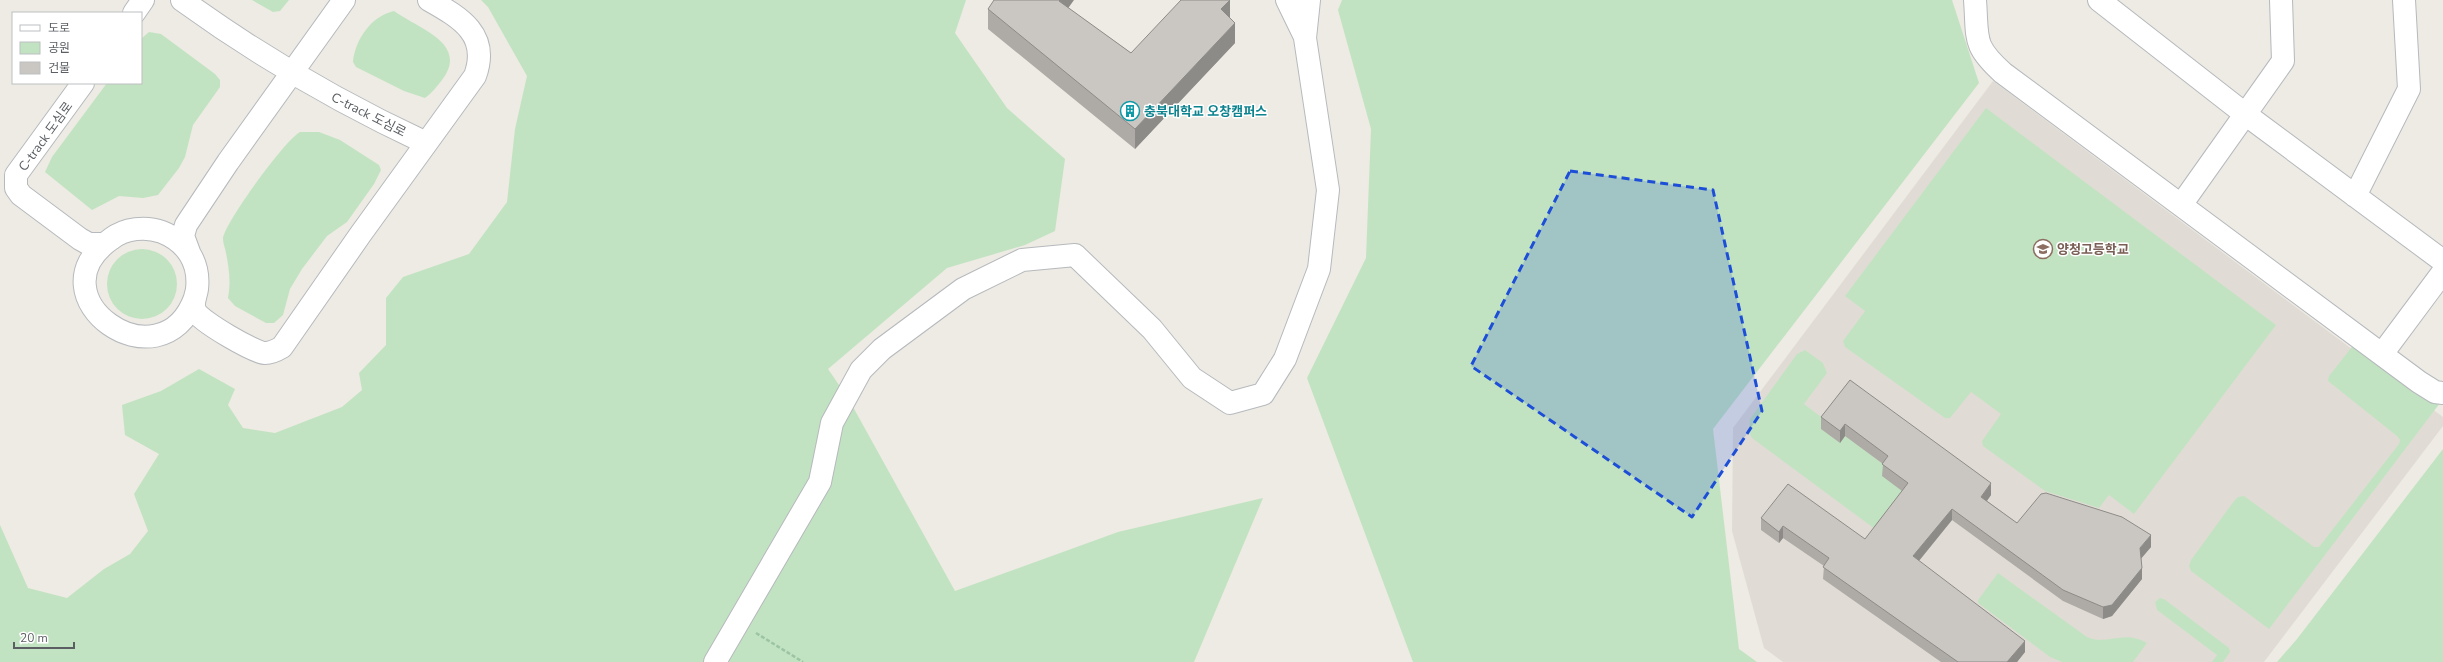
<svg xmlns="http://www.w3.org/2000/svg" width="2443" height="662" viewBox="0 0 2443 662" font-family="'Nunito Sans','Noto Sans KR',sans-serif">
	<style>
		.education { fill: #e0dcd5 }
		.green { fill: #c2e3c1 }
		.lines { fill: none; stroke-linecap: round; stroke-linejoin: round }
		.minor-casing { stroke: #b6b9bd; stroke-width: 24 }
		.path { stroke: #9bc4a5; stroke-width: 2.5; stroke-dasharray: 4 2; stroke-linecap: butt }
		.minor { stroke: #fff; stroke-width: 22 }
		.wall { fill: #aeaba7 }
		.shaded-wall { fill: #8d8b88 }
		.building { fill: #cac7c2; stroke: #8d8b88 }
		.marked { fill: #1d4ed8; fill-opacity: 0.2; stroke: #1d4ed8; stroke-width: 3; stroke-dasharray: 8 5; stroke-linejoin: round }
		.labels { text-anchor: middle; stroke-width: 3; stroke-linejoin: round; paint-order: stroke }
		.culture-label { font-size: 13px; font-weight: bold; fill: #0d838f; stroke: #fff; text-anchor: start }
		.street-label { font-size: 13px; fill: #5b5f63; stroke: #fff }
		.education-label { font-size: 13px; font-weight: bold; fill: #785e54; stroke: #fff; text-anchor: start }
	</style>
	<rect width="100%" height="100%" fill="#edebe3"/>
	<path class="education" d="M 1993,81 L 2443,417 L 2443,426 L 2264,662 L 1783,662 L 1764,648 L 1732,531 L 1733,428 Z"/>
	<path class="green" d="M 252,0 L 289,0 L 280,11 L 273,12 Z
		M 481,0 L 966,0 L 955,33 L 1007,108 L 1065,159 L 1055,231 L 1025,245 L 947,268 L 828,369 L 848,398 L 955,591 L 1118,532 L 1263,498 L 1194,662 L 0,662 L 0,525 L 28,588 L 67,598 L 104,569 L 130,554 L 148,531 L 134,494 L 159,454 L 125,435 L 122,405 L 161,391 L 199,369 L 235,389 L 228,405 L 243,428 L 275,433 L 342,407 L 362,390 L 359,373 L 386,345 L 386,298 L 403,277 L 469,254 L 507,202 L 515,129 L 527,76 L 488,7 Z
		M 1342,0 L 1952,0 L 1979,83 L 1713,429 L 1739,649 L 1757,662 L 1413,662 L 1307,378 L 1366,258 L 1371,129 L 1338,10 Z
		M 394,11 C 417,28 470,43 442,80 C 437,86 432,93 425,98 L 404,91 L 356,67 L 353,62 C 355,40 371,16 394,11 Z
		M 149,32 L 161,34 L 215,74 L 220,80 L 220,87 L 193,125 L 185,157 L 179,168 L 158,195 L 143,198 L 119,196 L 92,210 L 45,172 L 52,157 L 107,83 L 141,83 L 141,39 Z
		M 1986,108 L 2276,325 L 2134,514 L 2109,495 L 2099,508 L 2045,491 L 1983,446 L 1982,441 L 2001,414 L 1971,392 L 1950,418 L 1945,418 L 1845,347 L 1843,341 L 1865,311 L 1845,296 Z
		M 300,132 L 319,132 L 340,140 L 379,165 L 381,170 L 374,184 L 347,222 L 327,236 L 302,269 L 290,289 L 283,315 L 274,323 L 266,323 L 235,306 L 228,298 C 231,282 229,268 226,253 C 225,247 223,244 223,238 C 226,221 285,140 300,132 Z
		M107 284a35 35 0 1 1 70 0a35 35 0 1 1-70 0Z
		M 2359,338 L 2443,399 L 2269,629 L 2191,571 L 2189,566 L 2191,560 L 2234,501 L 2238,497 L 2244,496 L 2314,547 L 2319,547 L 2399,444 L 2400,440 L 2397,436 L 2328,381 L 2329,376 Z
		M 1805,350 L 1823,363 L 1827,373 L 1804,404 L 1888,468 L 1908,495 L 1879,532 L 1752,438 L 1749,433 L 1750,419 L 1797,354 Z
		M 2443,449 L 2443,662 L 2277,662 L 2297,639 Z
		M 1998,573 L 2087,637 C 2108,646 2123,629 2147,643 L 2133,662 L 2062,662 L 2050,657 L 1978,603 L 1978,600 Z
		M 2160,598 L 2164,599 L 2229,648 L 2230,652 L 2223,662 L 2212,662 L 2217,655 L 2157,610 L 2155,602 Z"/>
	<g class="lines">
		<g class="minor-casing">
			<path id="minor" d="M 182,0 C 258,55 340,103 426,143
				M 1287,0 L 1305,37
				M 1975,0 C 1978,39 1972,45 2003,73 L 2419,382 L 2435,392 L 2443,393
				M 2099,0 L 2245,114 L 2443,261
				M 134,13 L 143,0
				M 83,83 L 16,175 L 16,188 L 21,195 L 80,239 L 89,244 L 104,244
				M 2355,196 L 2409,89 L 2404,0
				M 2181,205 L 2283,61 L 2281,0
				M 189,252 L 183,236 L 186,225 L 228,162 L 344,0
				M 195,298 C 161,390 29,296 111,239 C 125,228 146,226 162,232 C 187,242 200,263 197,289 C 196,297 191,304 196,312 C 200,321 255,353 265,353 C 271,353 277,350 282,347 L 360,235 L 475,76 C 490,35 461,18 429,0
				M 2382,354 L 2443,272
				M 715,662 L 820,482 L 832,423 L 861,370 L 882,349 L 963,289 L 1022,260 L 1075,255 L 1152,329 L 1192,378 L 1230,403 L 1263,394 L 1285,359 L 1319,269 L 1328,190 L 1305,38 L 1309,0"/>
		</g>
		<path class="path" d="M 756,633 L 803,662"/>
		<use href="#minor" class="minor"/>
	</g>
	<path class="wall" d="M 1068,8 L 1131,53 L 1230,18 L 1235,43 L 1135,149 L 988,29 L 988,9 Z
		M 1850,380 L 1991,495 L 1987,501 L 2017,523 L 2151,547 L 2141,558 L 2142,579 L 2112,616 L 2103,619 L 2063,601 L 1952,520 L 1919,561 L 2025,652 L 2017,662 L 1941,662 L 1823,579 L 1824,566 L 1783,538 L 1779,543 L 1761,530 L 1761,518 L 1865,539 L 1902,491 L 1882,476 L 1883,464 L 1845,436 L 1840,443 L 1821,429 L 1821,417 Z"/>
	<path class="shaded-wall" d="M 1060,0 L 1074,0 L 1059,21 L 1059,1 Z
		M 1230,0 L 1230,20 L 1221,9 Z
		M 1235,23 L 1235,43 L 1135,149 L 1135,129 Z
		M 1845,424 L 1845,436 L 1840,443 L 1840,431 Z
		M 1991,483 L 1991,495 L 1981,509 L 1981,497 Z
		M 1952,509 L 1952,520 L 1913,568 L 1913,556 Z
		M 1783,526 L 1783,538 L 1779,543 L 1779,532 Z
		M 2151,535 L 2151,547 L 2140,560 L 2140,548 Z
		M 2142,568 L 2142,579 L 2112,616 L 2103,619 L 2103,607 Z
		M 2025,641 L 2025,652 L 2017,662 L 2007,662 Z"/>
	<path class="building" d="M 994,0 L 1060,0 L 1059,1 L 1131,53 L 1181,0 L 1230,0 L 1221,9 L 1235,23 L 1135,129 L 988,9 Z
		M 1850,380 L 1991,483 L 1981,497 L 2017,523 L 2041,494 L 2046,493 L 2122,517 L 2151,535 L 2140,548 L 2142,568 L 2112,605 L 2103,607 L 2063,590 L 1952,509 L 1913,556 L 2025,641 L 2007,662 L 1958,662 L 1823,567 L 1829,558 L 1783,526 L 1779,532 L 1761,518 L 1788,484 L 1865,539 L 1908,483 L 1882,464 L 1888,456 L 1845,424 L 1840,431 L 1821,417 Z"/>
	<path class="marked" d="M 1570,171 L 1713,190 L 1762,411 L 1692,517 L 1471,366 Z"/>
	<defs>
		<g id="building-ring" transform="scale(1)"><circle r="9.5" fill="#fff" stroke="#0f9aa8" stroke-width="1.5"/><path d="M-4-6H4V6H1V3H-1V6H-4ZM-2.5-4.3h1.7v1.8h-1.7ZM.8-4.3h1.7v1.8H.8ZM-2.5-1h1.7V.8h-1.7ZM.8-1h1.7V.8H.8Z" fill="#0f9aa8"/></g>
		<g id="school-ring" transform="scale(1)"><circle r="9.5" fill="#fff" stroke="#8d6e63" stroke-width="1.5"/><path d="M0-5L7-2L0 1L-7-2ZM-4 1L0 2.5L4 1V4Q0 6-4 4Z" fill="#8d6e63"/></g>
	</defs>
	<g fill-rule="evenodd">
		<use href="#building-ring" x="1130" y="111"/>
		<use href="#school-ring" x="2043" y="249"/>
	</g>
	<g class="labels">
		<g class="culture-label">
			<text x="1144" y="116">충북대학교 오창캠퍼스</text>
		</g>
		<g class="street-label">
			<text transform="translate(369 114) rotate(27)" y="5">C-track 도심로</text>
			<text transform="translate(45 136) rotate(-54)" y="5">C-track 도심로</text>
		</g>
		<g class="education-label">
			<text x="2057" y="254">양청고등학교</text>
		</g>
	</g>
	<rect x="12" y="12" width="130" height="72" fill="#ffffff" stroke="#bdbfc1"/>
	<rect x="20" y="25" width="20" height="6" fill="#ffffff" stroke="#bdbfc1"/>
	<text x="48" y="32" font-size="12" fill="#5b5f63">도로</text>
	<rect x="20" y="42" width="20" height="12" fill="#c2e3c1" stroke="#bdbfc1"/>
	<text x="48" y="52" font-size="12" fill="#5b5f63">공원</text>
	<rect x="20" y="62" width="20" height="12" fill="#cac7c2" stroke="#bdbfc1"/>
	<text x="48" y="72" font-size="12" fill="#5b5f63">건물</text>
	<path d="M14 642v6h60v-6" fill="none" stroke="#5b5f63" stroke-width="2"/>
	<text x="20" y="642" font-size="12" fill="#5b5f63" stroke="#ffffff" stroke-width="3" paint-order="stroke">20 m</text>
</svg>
